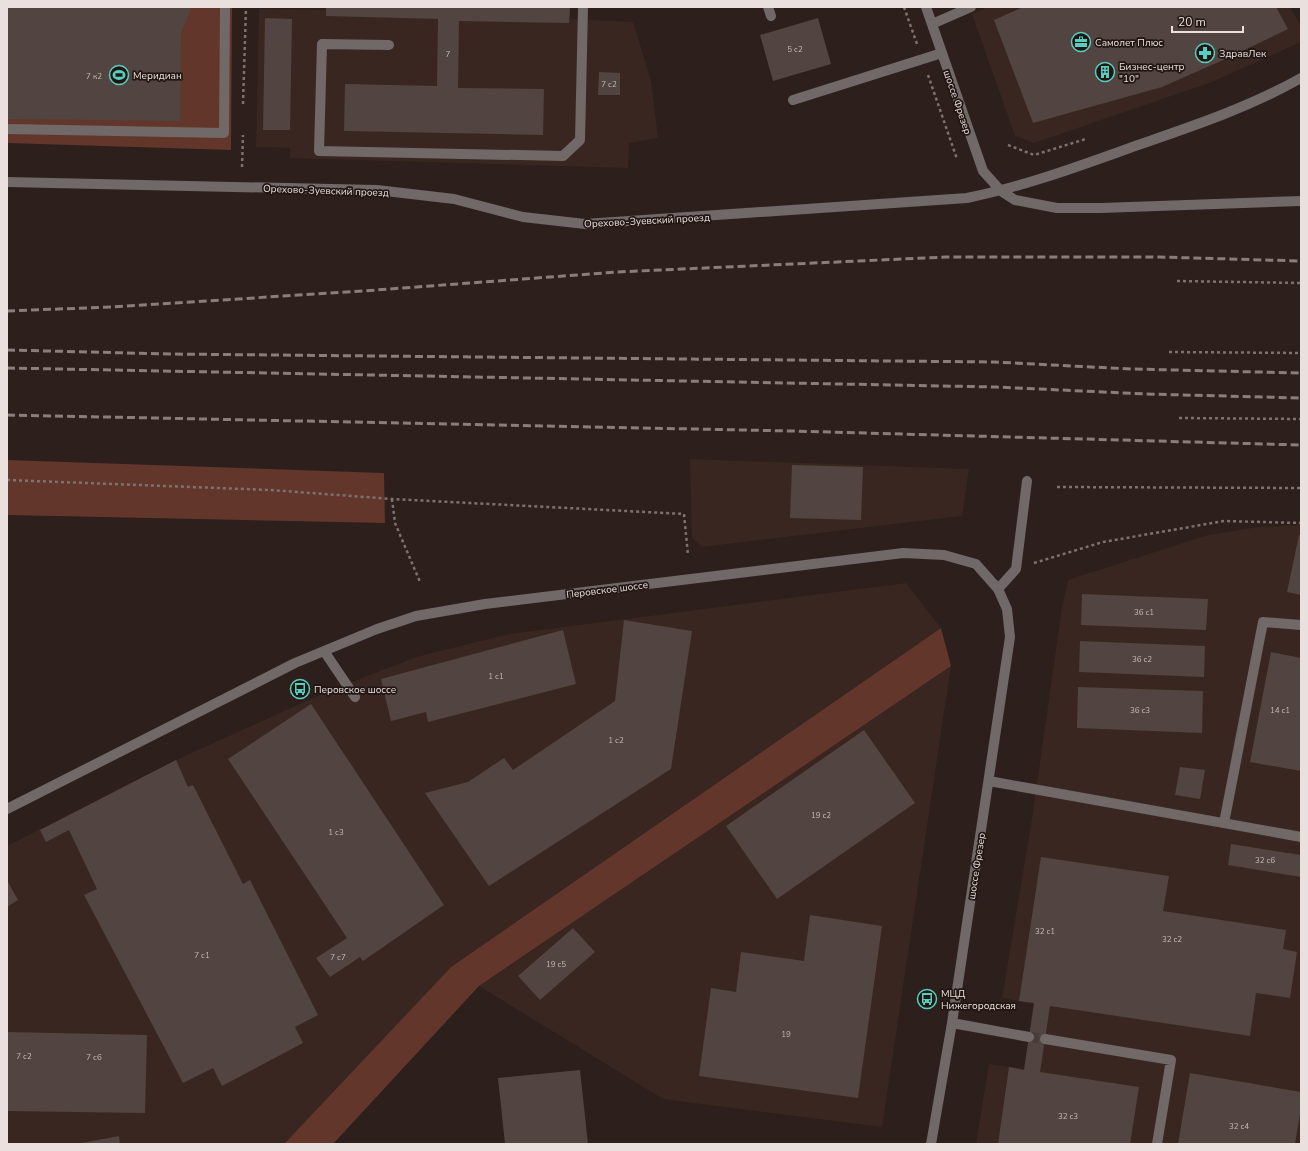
<svg xmlns="http://www.w3.org/2000/svg" width="1308" height="1151" viewBox="0 0 1308 1151" font-family="'Nunito Sans',sans-serif">
	<style>
		.built { fill: #392621 }
		.green { fill: #62362b }
		.building { fill: #524440 }
		.lines { fill: none; stroke-linecap: round; stroke-linejoin: round }
		.minor-tunnel { stroke: #483c39; stroke-width: 10; stroke-dasharray: 10 5; stroke-linecap: butt }
		.path { stroke: #7d726f; stroke-width: 2.5; stroke-dasharray: 3 3; stroke-linecap: butt }
		.minor { stroke: #706967; stroke-width: 10 }
		.rail { stroke: #897e7b; stroke-width: 3; stroke-dasharray: 8 4; stroke-linecap: butt }
		.labels { text-anchor: middle; stroke-width: 3.5; stroke-linejoin: round; paint-order: stroke }
		.number-label { font-size: 8px; fill: #c4bab7 }
		.poi-label { font-size: 10px; fill: #eae1df; stroke: #221613; text-anchor: start }
		.street-label { font-size: 10px; fill: #eae1df; stroke: #221613 }
	</style>
	<rect width="100%" height="100%" fill="#2c1f1c"/>
	<path class="built" d="M 326,7 L 570,7 L 570,19 L 633,22 L 651,80 L 658,138 L 629,143 L 628,168 L 290,158 L 290,148 L 256,147 L 259,9 L 326,10 Z
		M 988,7 L 1290,7 L 1301,26 L 1301,42 L 1212,82 L 1034,143 L 1015,136 L 972,14 Z
		M 690,459 L 969,469 L 962,516 L 702,547 L 692,538 Z
		M 1301,525 L 1301,1144 L 976,1144 L 989,1064 L 1024,1069 L 1034,1004 L 1002,998 L 1033,812 L 1062,607 L 1068,580 L 1208,535 L 1258,527 Z
		M 906,583 L 941,628 L 451,967 L 284,1144 L 7,1144 L 7,846 L 176,760 L 324,693 L 416,657 L 509,634 Z
		M 951,666 L 882,1127 L 663,1099 L 479,986 Z"/>
	<path class="green" d="M 7,7 L 232,7 L 231,150 L 7,143 Z
		M 7,460 L 384,473 L 385,523 L 7,515 Z
		M 941,628 L 951,666 L 479,986 L 333,1144 L 284,1144 L 451,967 Z"/>
	<path class="building" d="M 7,7 L 192,7 L 181,33 L 180,121 L 7,119 Z
		M 326,7 L 570,7 L 569,23 L 459,21 L 458,88 L 544,89 L 543,135 L 344,131 L 345,84 L 437,86 L 438,19 L 326,16 Z
		M 1023,7 L 1276,7 L 1288,29 L 1232,56 L 1162,87 L 1033,123 L 994,20 Z
		M 265,18 L 292,19 L 290,130 L 263,130 Z
		M 818,18 L 831,64 L 773,81 L 760,35 Z
		M 599,72 L 620,73 L 620,95 L 598,95 Z
		M 792,465 L 863,467 L 861,520 L 790,518 Z
		M 1299,535 L 1301,535 L 1301,595 L 1287,592 Z
		M 1082,594 L 1208,599 L 1206,630 L 1081,625 Z
		M 624,620 L 692,631 L 671,769 L 489,886 L 425,793 L 468,782 L 504,758 L 513,770 L 615,701 Z
		M 563,630 L 576,684 L 428,722 L 426,712 L 391,721 L 381,679 Z
		M 1080,641 L 1205,646 L 1204,677 L 1079,672 Z
		M 1271,652 L 1301,658 L 1301,771 L 1250,762 Z
		M 1078,687 L 1203,691 L 1202,733 L 1077,728 Z
		M 311,704 L 444,905 L 363,961 L 360,957 L 330,977 L 316,958 L 347,938 L 228,759 Z
		M 864,730 L 915,803 L 777,899 L 726,826 Z
		M 176,760 L 188,787 L 193,785 L 243,884 L 250,880 L 318,1015 L 295,1027 L 303,1043 L 222,1086 L 213,1068 L 183,1083 L 84,895 L 97,889 L 69,830 L 46,842 L 40,830 Z
		M 1180,767 L 1205,770 L 1200,799 L 1175,795 Z
		M 1231,844 L 1301,855 L 1301,877 L 1228,865 Z
		M 1041,857 L 1169,876 L 1163,911 L 1286,930 L 1283,949 L 1297,952 L 1290,998 L 1256,993 L 1250,1036 L 1050,1006 L 1040,1072 L 1139,1087 L 1130,1144 L 998,1144 L 1009,1067 L 1024,1070 L 1034,1003 L 1019,1001 Z
		M 7,880 L 18,900 L 7,907 Z
		M 810,915 L 882,926 L 858,1098 L 699,1076 L 711,988 L 736,992 L 741,952 L 804,961 Z
		M 573,928 L 595,952 L 540,1000 L 518,976 Z
		M 7,1032 L 147,1035 L 145,1113 L 7,1111 Z
		M 580,1070 L 588,1144 L 505,1144 L 498,1078 Z
		M 1190,1073 L 1301,1092 L 1301,1108 L 1295,1144 L 1178,1144 Z
		M 119,1136 L 120,1144 L 82,1144 L 82,1143 Z"/>
	<g class="lines">
		<path class="minor-tunnel" d="M 1029,1037 L 1045,1039"/>
		<path class="path" d="M 904,7 L 917,44
			M 928,75 L 957,159
			M 243,104 L 246,7
			M 1008,145 L 1034,155 L 1086,139
			M 242,167 L 243,135
			M 1177,281 L 1301,283
			M 1169,352 L 1301,353
			M 1179,418 L 1301,419
			M 7,480 L 271,490 L 392,499 L 684,514 L 688,555
			M 1057,487 L 1301,488
			M 392,499 L 395,523 L 420,582
			M 1034,563 L 1103,542 L 1224,521 L 1301,523"/>
		<path class="minor" d="M 768,7 L 771,16
			M 926,7 L 983,171 L 1001,191 L 1015,200 L 1057,208 L 1101,208 L 1301,201
			M 932,24 L 971,7
			M 389,45 L 322,44 L 319,151 L 563,156 L 580,140 L 583,7
			M 793,100 L 942,53
			M 7,129 L 224,133 L 225,7
			M 7,182 L 377,190 L 454,199 L 523,217 L 585,224 L 967,198 C 1026,186 1082,165 1138,145 C 1193,126 1250,107 1301,78
			M 998,589 L 1016,569 L 1027,481
			M 324,651 L 355,697
			M 989,781 L 1301,837
			M 7,809 L 295,663 L 377,629 L 416,616 L 485,604 L 903,553 L 944,555 L 976,564 L 998,589 L 1007,609 L 1010,637 L 952,1023 L 931,1144
			M 1224,823 L 1263,622 L 1301,625
			M 952,1023 L 1029,1037
			M 1045,1039 L 1171,1060 L 1157,1144"/>
		<path class="rail" d="M 7,311 L 111,307 L 363,291 L 617,272 L 946,257 L 1159,257 L 1301,261
			M 7,350 L 170,354 L 994,362 L 1131,369 L 1301,373
			M 7,368 L 996,387 L 1146,394 L 1301,398
			M 7,415 L 791,431 L 1301,445"/>
	</g>
	<defs>
		<g id="office-ring" transform="scale(1)"><circle r="9.5" fill="#221613" stroke="#58cec0" stroke-width="1.5"/><path d="M-6-3h4V-5.5h4V-3h4V5H-6ZM-1-4.5V-3h2v-1.5ZM-6 0V1H6V0Z" fill="#58cec0"/></g>
		<g id="pharmacy-ring" transform="scale(1)"><circle r="9.5" fill="#221613" stroke="#58cec0" stroke-width="1.5"/><path d="M-2-6h4v4h4v4h-4v4h-4v-4h-4v-4h4Z" fill="#58cec0"/></g>
		<g id="building-ring" transform="scale(1)"><circle r="9.5" fill="#221613" stroke="#58cec0" stroke-width="1.5"/><path d="M-4-6H4V6H1V3H-1V6H-4ZM-2.5-4.3h1.7v1.8h-1.7ZM.8-4.3h1.7v1.8H.8ZM-2.5-1h1.7V.8h-1.7ZM.8-1h1.7V.8H.8Z" fill="#58cec0"/></g>
		<g id="stadium-ring" transform="scale(1)"><circle r="9.5" fill="#221613" stroke="#58cec0" stroke-width="1.5"/><path d="M0-5a6.5 5 0 1 0 0 10a6.5 5 0 1 0 0-10ZM-3.5-1.8h7v3.6h-7Z" fill="#58cec0"/></g>
		<g id="bus-ring" transform="scale(1)"><circle r="9.5" fill="#221613" stroke="#58cec0" stroke-width="1.5"/><path d="M-5-6H5V4H4V6H2V4H-2V6H-4V4H-5ZM-3.5-4V0h7V-4ZM-3.5 1.2v1.5H-2V1.2ZM2 1.2v1.5H3.5V1.2Z" fill="#58cec0"/></g>
	</defs>
	<g fill-rule="evenodd">
		<use href="#office-ring" x="1081" y="42"/>
		<use href="#pharmacy-ring" x="1205" y="53"/>
		<use href="#building-ring" x="1105" y="72"/>
		<use href="#stadium-ring" x="119" y="75"/>
		<use href="#bus-ring" x="300" y="689"/>
		<use href="#bus-ring" x="927" y="999"/>
	</g>
	<g class="labels">
		<g class="number-label">
			<text x="795" y="52">5 с2</text>
			<text x="448" y="57">7</text>
			<text x="94" y="79">7 к2</text>
			<text x="609" y="87">7 с2</text>
			<text x="1144" y="615">36 с1</text>
			<text x="1142" y="662">36 с2</text>
			<text x="496" y="679">1 с1</text>
			<text x="1140" y="713">36 с3</text>
			<text x="1280" y="713">14 с1</text>
			<text x="616" y="743">1 с2</text>
			<text x="821" y="818">19 с2</text>
			<text x="336" y="835">1 с3</text>
			<text x="1265" y="863">32 с6</text>
			<text x="1045" y="934">32 с1</text>
			<text x="1172" y="942">32 с2</text>
			<text x="202" y="958">7 с1</text>
			<text x="338" y="960">7 с7</text>
			<text x="556" y="967">19 с5</text>
			<text x="786" y="1037">19</text>
			<text x="24" y="1059">7 с2</text>
			<text x="94" y="1060">7 с6</text>
			<text x="1068" y="1119">32 с3</text>
			<text x="1239" y="1129">32 с4</text>
		</g>
		<g class="poi-label">
			<text x="1095" y="46">Самолет Плюс</text>
			<text x="1219" y="57">ЗдравЛек</text>
			<text x="1119" y="70">Бизнес-центр<tspan x="1119" dy="12">"10"</tspan></text>
			<text x="133" y="79">Меридиан</text>
			<text x="314" y="693">Перовское шоссе</text>
			<text x="941" y="997">МЦД<tspan x="941" dy="12">Нижегородская</tspan></text>
		</g>
		<g class="street-label">
			<text transform="translate(958 102) rotate(71)" y="4">шоссе Фрезер</text>
			<text transform="translate(326 190) rotate(2)" y="4">Орехово-Зуевский проезд</text>
			<text transform="translate(647 220) rotate(-3)" y="4">Орехово-Зуевский проезд</text>
			<text transform="translate(607 589) rotate(-7)" y="4">Перовское шоссе</text>
			<text transform="translate(976 866) rotate(-81)" y="4">шоссе Фрезер</text>
		</g>
	</g>
	<rect width="1308" height="1151" fill="none" stroke="#eae1df" stroke-width="16"/>
	<path d="M1172 26v6h71v-6" fill="none" stroke="#eae1df" stroke-width="2"/>
	<text x="1178" y="26" font-size="12" fill="#eae1df" stroke="#221613" stroke-width="3" paint-order="stroke">20 m</text>
</svg>
